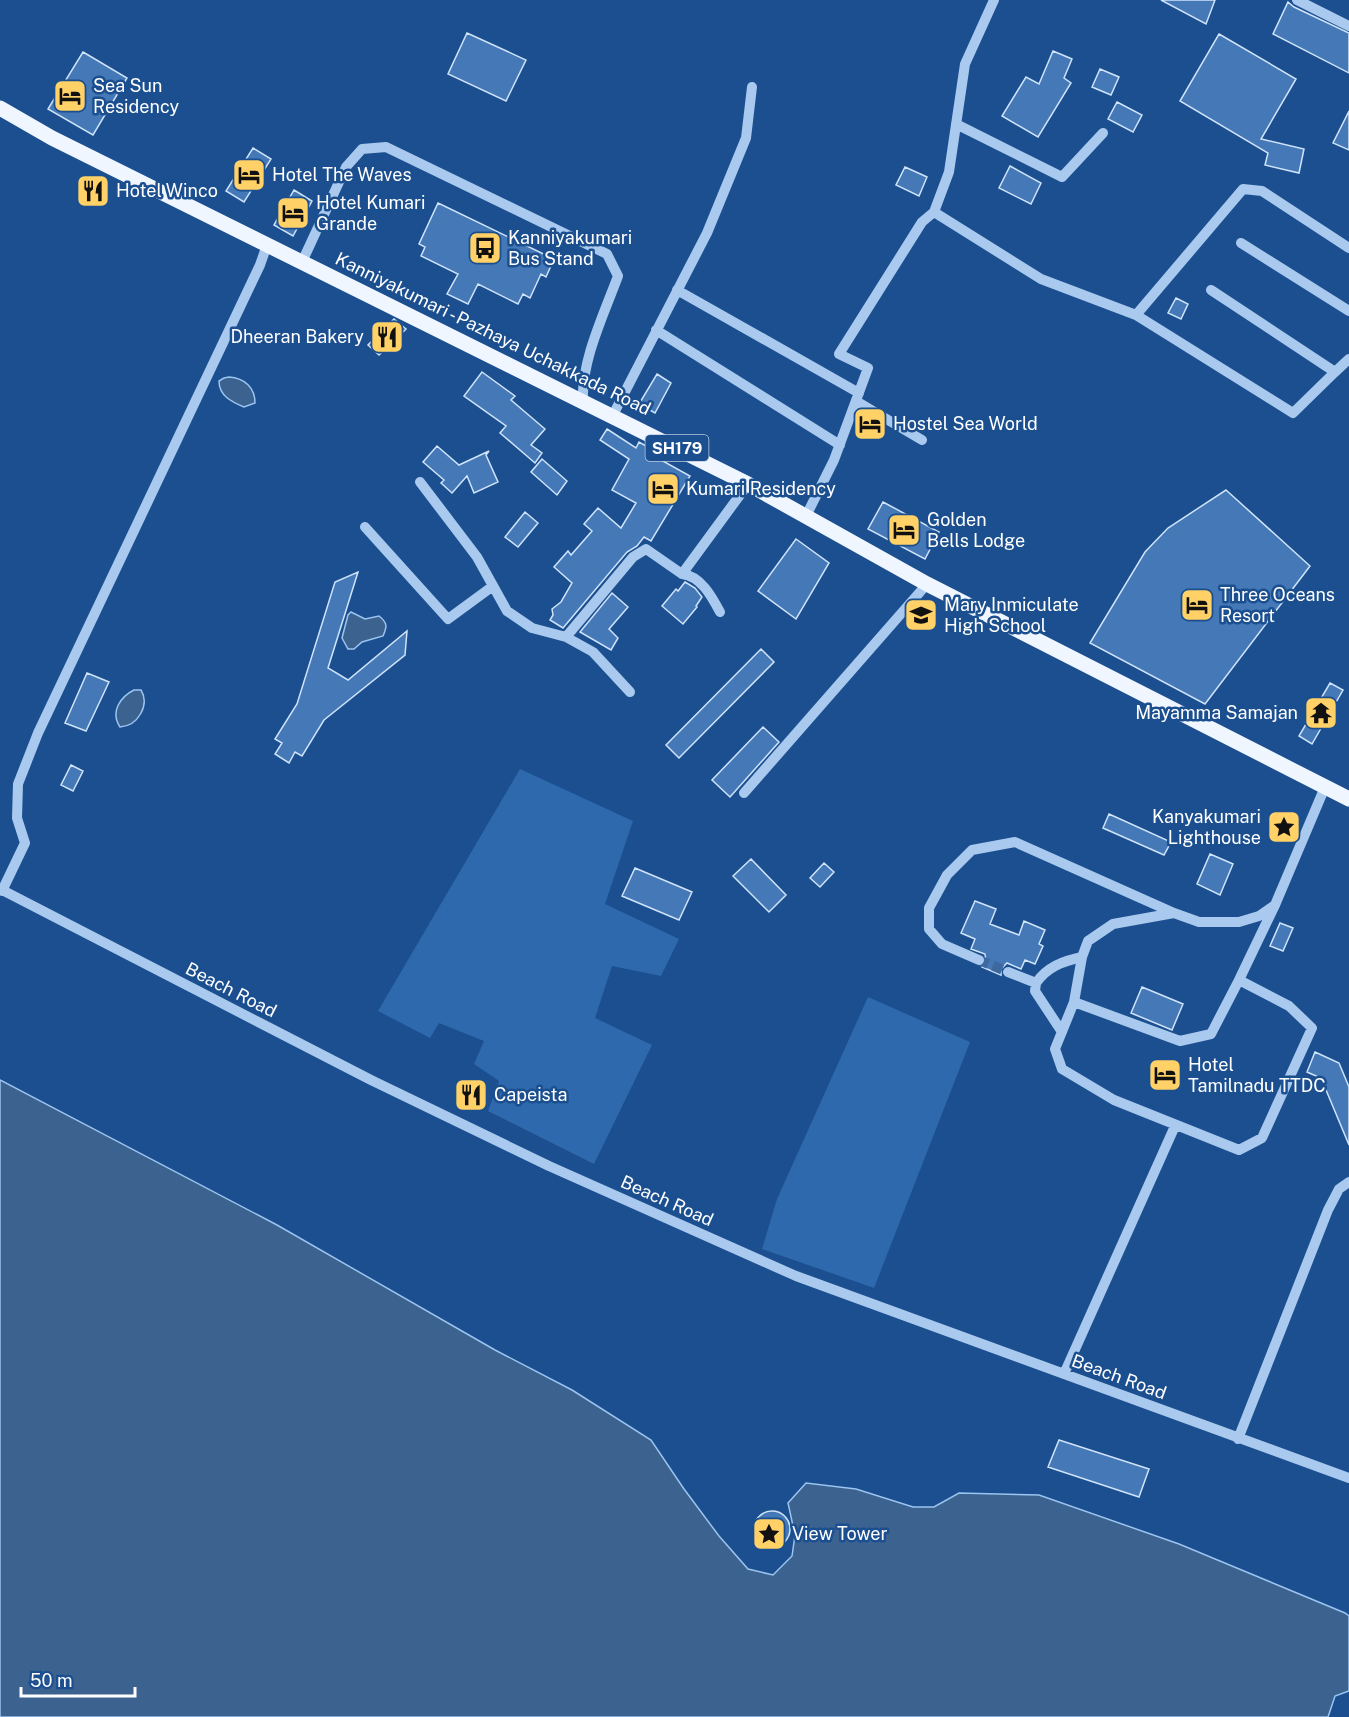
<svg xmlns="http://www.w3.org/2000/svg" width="1349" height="1717" viewBox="0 0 1349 1717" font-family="'Public Sans',sans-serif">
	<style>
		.green { fill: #2e69ad }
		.water { fill: #3c6290; stroke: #9cc4f0; stroke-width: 1.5 }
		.building { fill: #4478b7; stroke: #cfe3fa; stroke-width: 1.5 }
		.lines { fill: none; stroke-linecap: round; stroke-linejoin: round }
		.minor-tunnel { stroke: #3d69a0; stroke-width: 10; stroke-dasharray: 10 5; stroke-linecap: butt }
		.minor { stroke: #a9c9ee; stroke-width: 10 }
		.major { stroke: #f0f6ff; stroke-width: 15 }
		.labels { text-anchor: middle; stroke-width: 5; stroke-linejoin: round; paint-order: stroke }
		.shield { fill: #1b4f8f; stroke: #bbcadd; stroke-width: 1.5 }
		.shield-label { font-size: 16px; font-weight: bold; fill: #fff }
		.poi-label { font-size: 18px; fill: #fff; stroke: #1b4f8f; text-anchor: start }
		.street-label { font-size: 18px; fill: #fff; stroke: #1b4f8f }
	</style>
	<rect width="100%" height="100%" fill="#1b4f8f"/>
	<path class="green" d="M 520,769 L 633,821 L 605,904 L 679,939 L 661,976 L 612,966 L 595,1018 L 652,1045 L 594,1164 L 488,1111 L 499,1081 L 474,1064 L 484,1041 L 439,1023 L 430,1038 L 378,1011 Z
		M 868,997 L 970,1042 L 874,1288 L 762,1249 L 777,1199 Z"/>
	<path class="water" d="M 229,377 C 245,378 255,388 255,403 L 244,407 C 232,402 219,396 219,381 L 224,378 Z
		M 351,612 L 365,619 L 379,616 C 388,623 387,627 383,636 L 362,642 L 354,649 L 348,649 L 342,638 L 348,615 Z
		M 134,690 L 141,690 C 150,705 138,726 120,727 C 110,712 120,697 134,690 Z
		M 0,1080 L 277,1225 L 495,1350 L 572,1390 L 651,1440 L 684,1489 L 719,1536 L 748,1569 L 773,1575 L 792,1556 L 795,1535 L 788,1503 L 806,1483 L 856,1489 L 913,1507 L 934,1507 L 959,1493 L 1039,1495 L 1179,1544 L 1345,1613 L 1349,1616 L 1349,1691 L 1335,1696 L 1328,1717 L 0,1717 Z"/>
	<path class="building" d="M 1161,0 L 1215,0 L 1206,24 Z
		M 1288,2 L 1294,7 L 1349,33 L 1349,73 L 1273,34 Z
		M 467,33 L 526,60 L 506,101 L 448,74 Z
		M 1219,34 L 1296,79 L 1261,139 L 1304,149 L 1299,173 L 1265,165 L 1268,153 L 1180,101 Z
		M 1053,51 L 1072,59 L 1064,78 L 1071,83 L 1038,137 L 1002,116 L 1026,77 L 1039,84 Z
		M 83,52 L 127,78 L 93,135 L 48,109 Z
		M 1100,69 L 1119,77 L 1111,95 L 1092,87 Z
		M 1117,102 L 1142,115 L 1133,132 L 1108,119 Z
		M 1349,111 L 1349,150 L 1333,143 Z
		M 253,148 L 271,159 L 244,202 L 226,191 Z
		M 1010,166 L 1041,183 L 1031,204 L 999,188 Z
		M 905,167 L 927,177 L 919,196 L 896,185 Z
		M 294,190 L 312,201 L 293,236 L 274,225 Z
		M 438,203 L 554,259 L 546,277 L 541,274 L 530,298 L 523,294 L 518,304 L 478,284 L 468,304 L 447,294 L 458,274 L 421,256 L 425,247 L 419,244 Z
		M 1176,298 L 1188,304 L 1181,319 L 1168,313 Z
		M 394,319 L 406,329 L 379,355 L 368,345 Z
		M 482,372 L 515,396 L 511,400 L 545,429 L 531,445 L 542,453 L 535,463 L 500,433 L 506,426 L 464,396 Z
		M 657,374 L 671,383 L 655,413 L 639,404 Z
		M 607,429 L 636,448 L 639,442 L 664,456 L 661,460 L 690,476 L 651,541 L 644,537 L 637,546 L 627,552 L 563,628 L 550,620 L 553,615 L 552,609 L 561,602 L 572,583 L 554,567 L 568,551 L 571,555 L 592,531 L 584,524 L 598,508 L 621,528 L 636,503 L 612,490 L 629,459 L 600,440 Z
		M 437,446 L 459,465 L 489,451 L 486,455 L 498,482 L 474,493 L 467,476 L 452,493 L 441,483 L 444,480 L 423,462 Z
		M 542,459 L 567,481 L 557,495 L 531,472 Z
		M 1226,490 L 1310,566 L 1205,704 L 1090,643 L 1145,552 L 1168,528 Z
		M 883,502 L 939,532 L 925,559 L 868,529 Z
		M 525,512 L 538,523 L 518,547 L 505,537 Z
		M 796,539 L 829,563 L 796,619 L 758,591 Z
		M 358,572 L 328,668 L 348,680 L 407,631 L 405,655 L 324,720 L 302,756 L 295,752 L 289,763 L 275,754 L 282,743 L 275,739 L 297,704 L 335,582 Z
		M 685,582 L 695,588 L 702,597 L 696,606 L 697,607 L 683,624 L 662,606 L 676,589 L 678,591 Z
		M 612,593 L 628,607 L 609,629 L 618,638 L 611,650 L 580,632 Z
		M 761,649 L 774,662 L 679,758 L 666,745 Z
		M 87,673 L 109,682 L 86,731 L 65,723 Z
		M 1330,683 L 1343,690 L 1312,744 L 1299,736 Z
		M 763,727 L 779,742 L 730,797 L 712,780 Z
		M 71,765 L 83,771 L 73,791 L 61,785 Z
		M 1109,814 L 1171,842 L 1164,855 L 1103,828 Z
		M 1210,854 L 1233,864 L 1220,895 L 1197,884 Z
		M 751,859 L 786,895 L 769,912 L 733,876 Z
		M 824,863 L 834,872 L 820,887 L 810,878 Z
		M 635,868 L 692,892 L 679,920 L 622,896 Z
		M 975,901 L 996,909 L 990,924 L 1019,935 L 1024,921 L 1045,930 L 1039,944 L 1043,946 L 1035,964 L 1025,960 L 1021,969 L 1007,963 L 1001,969 L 1001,975 L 982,967 L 986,962 L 985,954 L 971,949 L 975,939 L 961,933 Z
		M 1280,923 L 1293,928 L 1283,951 L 1270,946 Z
		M 1142,987 L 1183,1004 L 1172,1030 L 1131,1013 Z
		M 1315,1052 L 1339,1063 L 1349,1087 L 1349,1145 L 1321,1078 L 1307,1072 Z
		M 1059,1440 L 1149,1469 L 1139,1497 L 1048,1467 Z
		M754 1529a18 18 0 1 1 36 0a18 18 0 1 1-36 0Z"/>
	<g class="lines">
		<path class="minor-tunnel" d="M 979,960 L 1008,972"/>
		<path class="minor" d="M 1297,0 L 1349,26
			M 956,124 L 1062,177 L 1103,133
			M 934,212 L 1041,279 L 1136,315 L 1243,189 L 1262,191 L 1349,248
			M 1241,243 L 1349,311
			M 302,262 L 346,167 L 362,149 L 386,147 L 607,254 L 618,276 C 604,314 581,361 583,401
			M 677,290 L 859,393
			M 1211,290 L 1335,372 L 1349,359
			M 1136,315 L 1293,413 L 1335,372
			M 656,330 L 840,445
			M 856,401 L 922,440
			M 613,415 L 707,233 L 746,138 L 752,87
			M 420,482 L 477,557 L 507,611 L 532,628 L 566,637 L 593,652 L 630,692
			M 806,516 L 834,460 L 868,368 L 839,354 L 922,222 L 934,212 L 949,172 L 965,64 L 994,0
			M 365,527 L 448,619 L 493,586
			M 682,574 C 701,576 712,597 720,612
			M 566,637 L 633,557 L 646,549 L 682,574 L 748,484
			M 744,793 L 927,584
			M 0,889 L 371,1080 L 549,1166 L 796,1276 L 1349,1478
			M 2,891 L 25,843 L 17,818 L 18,784 L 38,733 L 260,265 L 267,245
			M 1174,913 L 1113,924 L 1088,941 L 1082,957 L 1074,1002 L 1055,1049 L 1062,1069 L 1114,1100 L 1239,1150 L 1262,1138 L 1312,1028 L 1289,1006 L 1239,980
			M 979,960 L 942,944 L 929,929 L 929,908 L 947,875 L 972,850 L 1015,842 L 1174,913 L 1199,922 L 1239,922 L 1259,916 L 1275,905
			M 1008,972 L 1036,983 C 1047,967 1063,961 1082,957
			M 1036,983 L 1035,991 L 1062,1032
			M 1074,1002 L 1180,1041 L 1211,1034 L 1239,980 L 1275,905 L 1325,787
			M 1064,1374 L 1175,1126
			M 1238,1439 L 1328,1210 L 1339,1189 L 1349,1182"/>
		<path class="major" d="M 0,108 L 52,138 L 748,484 L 927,584 L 1349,799"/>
	</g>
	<defs>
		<g id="hotel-square" transform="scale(1.725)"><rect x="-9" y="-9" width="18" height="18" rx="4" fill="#ffd166" stroke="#1b4f8f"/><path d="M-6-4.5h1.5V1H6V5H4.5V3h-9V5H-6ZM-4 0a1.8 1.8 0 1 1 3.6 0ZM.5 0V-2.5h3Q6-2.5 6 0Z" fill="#111"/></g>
		<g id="restaurant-square" transform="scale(1.725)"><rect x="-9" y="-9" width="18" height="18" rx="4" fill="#ffd166" stroke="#1b4f8f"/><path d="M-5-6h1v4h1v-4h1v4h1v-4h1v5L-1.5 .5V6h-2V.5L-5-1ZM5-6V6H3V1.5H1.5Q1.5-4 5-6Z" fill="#111"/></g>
		<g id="bus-square" transform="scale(1.725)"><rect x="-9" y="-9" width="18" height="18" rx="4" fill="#ffd166" stroke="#1b4f8f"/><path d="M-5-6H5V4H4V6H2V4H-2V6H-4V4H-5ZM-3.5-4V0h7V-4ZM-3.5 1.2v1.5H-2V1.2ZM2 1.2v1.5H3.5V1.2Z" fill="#111"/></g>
		<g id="school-square" transform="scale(1.725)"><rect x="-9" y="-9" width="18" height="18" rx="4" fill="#ffd166" stroke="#1b4f8f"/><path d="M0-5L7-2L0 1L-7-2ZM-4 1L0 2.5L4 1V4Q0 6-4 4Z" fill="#111"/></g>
		<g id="temple-square" transform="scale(1.725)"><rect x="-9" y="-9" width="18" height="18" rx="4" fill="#ffd166" stroke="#1b4f8f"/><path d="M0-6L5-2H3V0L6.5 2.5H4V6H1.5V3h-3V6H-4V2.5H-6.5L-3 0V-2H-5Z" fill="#111"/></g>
		<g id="sight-square" transform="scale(1.725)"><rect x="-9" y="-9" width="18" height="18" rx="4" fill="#ffd166" stroke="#1b4f8f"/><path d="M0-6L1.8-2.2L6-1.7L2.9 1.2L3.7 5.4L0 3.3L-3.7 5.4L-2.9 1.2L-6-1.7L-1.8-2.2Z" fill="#111"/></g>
	</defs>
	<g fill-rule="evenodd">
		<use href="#hotel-square" x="70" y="96"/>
		<use href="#hotel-square" x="249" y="175"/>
		<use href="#restaurant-square" x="93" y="191"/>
		<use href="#hotel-square" x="293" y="213"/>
		<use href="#bus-square" x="485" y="248"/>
		<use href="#restaurant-square" x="387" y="337"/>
		<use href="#hotel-square" x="870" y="424"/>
		<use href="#hotel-square" x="663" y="489"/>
		<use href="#hotel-square" x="904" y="530"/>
		<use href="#hotel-square" x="1197" y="605"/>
		<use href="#school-square" x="921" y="615"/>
		<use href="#temple-square" x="1321" y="713"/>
		<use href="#sight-square" x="1284" y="827"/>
		<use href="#hotel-square" x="1165" y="1075"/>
		<use href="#restaurant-square" x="471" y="1095"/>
		<use href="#sight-square" x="769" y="1534"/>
	</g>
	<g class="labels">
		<rect class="shield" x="645.5" y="435" width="63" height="26" rx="4.5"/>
		<g class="shield-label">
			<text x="677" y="454">SH179</text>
		</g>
		<g class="poi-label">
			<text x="93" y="92">Sea Sun<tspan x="93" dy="21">Residency</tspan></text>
			<text x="272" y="181">Hotel The Waves</text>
			<text x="116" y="197">Hotel Winco</text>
			<text x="316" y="209">Hotel Kumari<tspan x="316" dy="21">Grande</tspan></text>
			<text x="508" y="244">Kanniyakumari<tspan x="508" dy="21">Bus Stand</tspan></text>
			<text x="364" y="343" text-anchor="end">Dheeran Bakery</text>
			<text x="893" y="430">Hostel Sea World</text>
			<text x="686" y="495">Kumari Residency</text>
			<text x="927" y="526">Golden<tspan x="927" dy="21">Bells Lodge</tspan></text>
			<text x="1220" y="601">Three Oceans<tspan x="1220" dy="21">Resort</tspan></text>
			<text x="944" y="611">Mary Inmiculate<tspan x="944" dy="21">High School</tspan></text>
			<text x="1298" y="719" text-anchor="end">Mayamma Samajan</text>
			<text x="1261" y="823" text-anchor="end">Kanyakumari<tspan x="1261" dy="21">Lighthouse</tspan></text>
			<text x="1188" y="1071">Hotel<tspan x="1188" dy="21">Tamilnadu TTDC</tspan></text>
			<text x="494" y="1101">Capeista</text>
			<text x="792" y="1540">View Tower</text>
		</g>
		<g class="street-label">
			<text transform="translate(493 334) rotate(26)" y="6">Kanniyakumari - Pazhaya Uchakkada Road</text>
			<text transform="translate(231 990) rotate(27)" y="6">Beach Road</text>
			<text transform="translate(667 1201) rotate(24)" y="6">Beach Road</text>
			<text transform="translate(1119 1377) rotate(20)" y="6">Beach Road</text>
		</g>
	</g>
	<path d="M21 1687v9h114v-9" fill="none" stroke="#ffffff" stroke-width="3"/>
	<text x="30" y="1687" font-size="18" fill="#ffffff" stroke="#1b4f8f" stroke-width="4.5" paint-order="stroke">50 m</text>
</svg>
